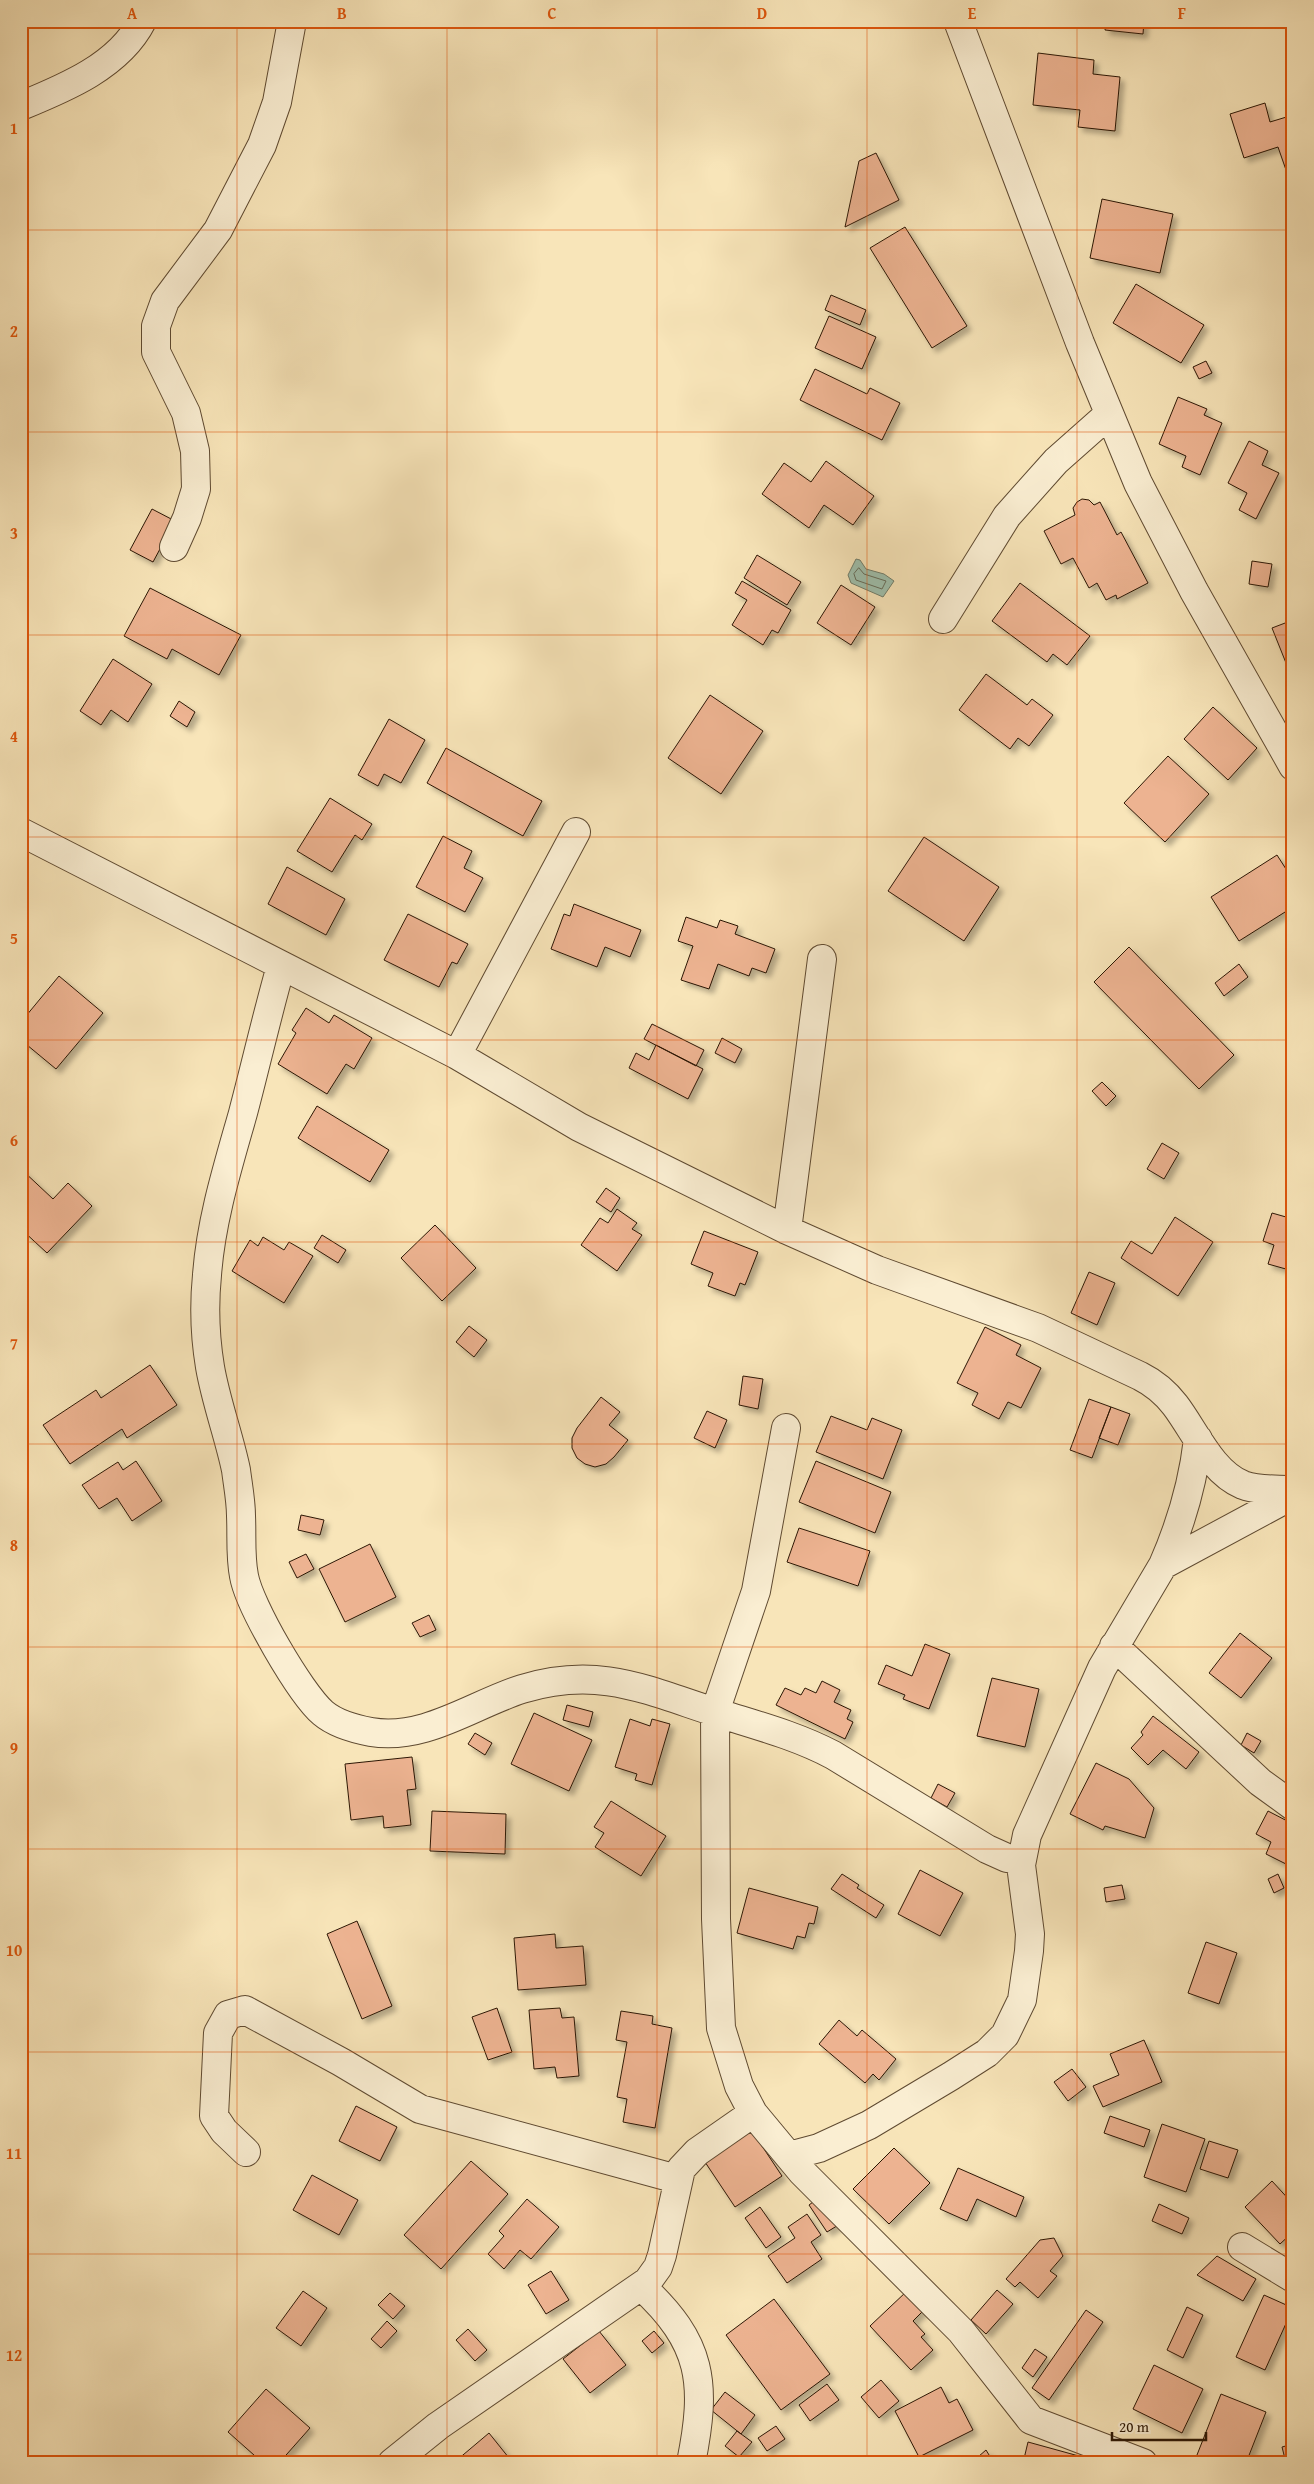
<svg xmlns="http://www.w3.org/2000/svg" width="1314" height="2484" viewBox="0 0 1314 2484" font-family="'Gentium Book Plus',serif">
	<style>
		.water { fill: #9ebfac; stroke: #707c69 }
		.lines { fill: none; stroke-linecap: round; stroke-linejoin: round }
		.shore { stroke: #656b58; stroke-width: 1 }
		.building { fill: #edb391; stroke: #2c1704; filter: url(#shadow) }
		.minor-casing { stroke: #5f4a31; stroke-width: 30 }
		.minor { stroke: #faeed2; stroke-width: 28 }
		.grid { fill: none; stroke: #df560c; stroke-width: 1; stroke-opacity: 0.55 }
		.neatline { fill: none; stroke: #df560c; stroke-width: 2 }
		.grid-label { font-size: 16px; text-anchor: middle; font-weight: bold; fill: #df560c }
	</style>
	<defs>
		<filter id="shadow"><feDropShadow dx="4.5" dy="4.5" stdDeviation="2.5" flood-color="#0004"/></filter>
	</defs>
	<rect width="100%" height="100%" fill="#f8e5b9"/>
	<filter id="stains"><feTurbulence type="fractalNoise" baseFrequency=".004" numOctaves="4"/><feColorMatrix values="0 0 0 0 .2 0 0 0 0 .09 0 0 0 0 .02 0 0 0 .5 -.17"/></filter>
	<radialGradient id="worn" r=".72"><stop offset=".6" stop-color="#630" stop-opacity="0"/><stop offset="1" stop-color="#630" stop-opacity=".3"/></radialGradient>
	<path class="water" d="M 856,559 L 860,560 L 866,569 L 884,574 L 894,581 L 883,597 L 851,583 L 848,575 Z"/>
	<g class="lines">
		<path class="shore" d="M 859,568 L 864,574 L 886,581 L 882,589 L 856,580 L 854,574 Z"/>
	</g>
	<path class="building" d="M 1106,21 L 1144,21 L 1143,34 L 1105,30 Z
		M 1038,53 L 1094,60 L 1093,74 L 1120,77 L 1115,131 L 1078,127 L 1080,110 L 1033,105 Z
		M 1265,103 L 1270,122 L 1293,115 L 1293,167 L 1286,170 L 1278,147 L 1244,158 L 1230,114 Z
		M 876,153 L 899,200 L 845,227 L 859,161 Z
		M 1102,199 L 1173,214 L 1160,273 L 1090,258 Z
		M 905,227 L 967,326 L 932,348 L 870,248 Z
		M 1136,284 L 1204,325 L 1181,363 L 1113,323 Z
		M 831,295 L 866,310 L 860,325 L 825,310 Z
		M 829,316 L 876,337 L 862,369 L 815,348 Z
		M 1206,361 L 1212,373 L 1199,379 L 1193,367 Z
		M 815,369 L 867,394 L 870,388 L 900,403 L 882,440 L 800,400 Z
		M 1178,397 L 1207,409 L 1204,415 L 1222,423 L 1200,475 L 1182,467 L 1186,456 L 1159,444 Z
		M 1249,441 L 1268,451 L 1262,465 L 1279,473 L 1256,519 L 1239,510 L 1247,493 L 1228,483 Z
		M 826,461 L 874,496 L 853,525 L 824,505 L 809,528 L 762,494 L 784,463 L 811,482 Z
		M 1082,499 L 1089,500 L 1094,505 L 1100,502 L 1117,535 L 1121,532 L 1148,583 L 1117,599 L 1116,595 L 1106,600 L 1097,583 L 1089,588 L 1073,558 L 1061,564 L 1044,531 L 1075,515 L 1073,508 L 1077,502 Z
		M 152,509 L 175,521 L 153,562 L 130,550 Z
		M 757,555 L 801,582 L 787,605 L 744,578 Z
		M 1252,561 L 1272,564 L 1268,587 L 1249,584 Z
		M 742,581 L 791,610 L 778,633 L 772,630 L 763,645 L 732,625 L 747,600 L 735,593 Z
		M 1020,583 L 1090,636 L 1067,665 L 1053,654 L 1047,662 L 992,621 Z
		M 841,585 L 875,607 L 851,645 L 817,623 Z
		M 150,588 L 241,635 L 219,675 L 172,649 L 167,659 L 124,636 Z
		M 1293,620 L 1293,666 L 1288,668 L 1272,628 Z
		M 113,659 L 152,684 L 128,722 L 111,710 L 101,725 L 80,711 Z
		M 986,674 L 1027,705 L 1032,699 L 1053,715 L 1029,746 L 1018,738 L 1010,749 L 959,710 Z
		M 710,695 L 763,731 L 721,794 L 668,758 Z
		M 179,701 L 195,712 L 187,727 L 170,716 Z
		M 1213,707 L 1257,748 L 1228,780 L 1184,739 Z
		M 389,719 L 425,740 L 401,783 L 384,774 L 378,786 L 358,775 Z
		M 446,748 L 542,801 L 523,836 L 427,783 Z
		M 1168,756 L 1209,794 L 1165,842 L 1124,803 Z
		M 330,798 L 372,824 L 362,840 L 355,835 L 332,872 L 297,851 Z
		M 443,836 L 472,851 L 464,868 L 483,878 L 465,912 L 416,887 Z
		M 924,837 L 999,887 L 964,941 L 888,891 Z
		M 1277,855 L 1293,880 L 1293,907 L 1239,941 L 1211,897 Z
		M 287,867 L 345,899 L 326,935 L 268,904 Z
		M 574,904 L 641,930 L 630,957 L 605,947 L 597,967 L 551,949 L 564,914 L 570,916 Z
		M 408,914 L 468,944 L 457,964 L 452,962 L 439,987 L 384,960 Z
		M 686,917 L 717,928 L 720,920 L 738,926 L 735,934 L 775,949 L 766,973 L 752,968 L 749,976 L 718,964 L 709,989 L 681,980 L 693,946 L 678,941 Z
		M 1129,947 L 1234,1055 L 1199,1089 L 1094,982 Z
		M 1239,964 L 1248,977 L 1224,996 L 1215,983 Z
		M 59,976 L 103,1013 L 56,1069 L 21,1040 L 21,1022 Z
		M 306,1008 L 329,1023 L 334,1015 L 372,1038 L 354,1069 L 346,1064 L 327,1094 L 278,1064 L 296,1033 L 292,1030 Z
		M 652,1024 L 704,1050 L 696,1066 L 644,1039 Z
		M 722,1038 L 742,1049 L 735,1063 L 715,1053 Z
		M 656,1045 L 703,1069 L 688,1099 L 629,1068 L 636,1053 L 649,1060 Z
		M 1102,1082 L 1116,1096 L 1106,1106 L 1092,1091 Z
		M 317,1106 L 389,1150 L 370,1182 L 298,1138 Z
		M 1162,1143 L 1179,1153 L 1164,1179 L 1147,1169 Z
		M 21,1169 L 53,1199 L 68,1183 L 92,1206 L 47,1253 L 21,1229 Z
		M 606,1188 L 620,1198 L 611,1212 L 596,1202 Z
		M 617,1209 L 637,1223 L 632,1229 L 642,1235 L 617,1271 L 581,1245 L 600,1218 L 608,1223 Z
		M 1272,1213 L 1293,1219 L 1293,1271 L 1268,1264 L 1274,1245 L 1263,1241 Z
		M 1175,1217 L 1213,1242 L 1178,1296 L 1121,1258 L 1131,1241 L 1152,1254 Z
		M 435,1225 L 476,1268 L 442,1301 L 401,1258 Z
		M 704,1231 L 758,1252 L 745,1285 L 740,1283 L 735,1296 L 708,1286 L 713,1273 L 691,1264 Z
		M 322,1235 L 346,1250 L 338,1263 L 314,1248 Z
		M 263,1237 L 284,1250 L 289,1242 L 313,1256 L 284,1303 L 232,1271 L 250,1240 L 258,1246 Z
		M 1089,1272 L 1115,1283 L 1097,1325 L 1071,1313 Z
		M 469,1326 L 487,1340 L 474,1357 L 456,1342 Z
		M 985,1327 L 1021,1345 L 1016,1355 L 1041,1368 L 1021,1408 L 1008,1402 L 999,1419 L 972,1405 L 978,1393 L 957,1383 Z
		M 150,1365 L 177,1405 L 127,1438 L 122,1429 L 70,1464 L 43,1425 L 96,1390 L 101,1398 Z
		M 743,1376 L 763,1379 L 758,1409 L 739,1405 Z
		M 601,1397 L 620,1412 L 609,1425 L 628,1440 L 614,1457 L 606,1464 L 595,1467 L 585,1464 L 577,1458 L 572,1448 L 572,1438 L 577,1428 Z
		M 1089,1399 L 1111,1407 L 1092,1458 L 1070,1450 Z
		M 1111,1407 L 1130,1414 L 1118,1445 L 1099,1438 Z
		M 707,1411 L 727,1420 L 715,1448 L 694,1438 Z
		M 831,1416 L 867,1430 L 872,1418 L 902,1430 L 883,1479 L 816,1452 Z
		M 136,1461 L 162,1501 L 132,1521 L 117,1498 L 99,1509 L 82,1485 L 118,1462 L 123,1470 Z
		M 816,1461 L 891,1492 L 875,1533 L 799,1502 Z
		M 301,1515 L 324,1520 L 320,1535 L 298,1530 Z
		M 799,1528 L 870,1551 L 858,1586 L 787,1562 Z
		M 370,1544 L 396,1597 L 345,1622 L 319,1569 Z
		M 306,1554 L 314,1569 L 297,1578 L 289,1562 Z
		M 429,1615 L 436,1630 L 420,1637 L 412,1623 Z
		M 1240,1633 L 1272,1658 L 1241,1698 L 1209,1673 Z
		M 925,1644 L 950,1654 L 929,1709 L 903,1699 L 905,1695 L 878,1684 L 886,1665 L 912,1676 Z
		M 992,1678 L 1039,1689 L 1025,1747 L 977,1736 Z
		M 822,1681 L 840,1690 L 834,1702 L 851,1710 L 847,1719 L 853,1722 L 845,1739 L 776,1705 L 785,1688 L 801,1695 L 805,1688 L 816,1693 Z
		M 567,1705 L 593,1712 L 589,1727 L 563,1720 Z
		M 534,1713 L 592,1740 L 569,1791 L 511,1764 Z
		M 1153,1716 L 1199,1752 L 1186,1769 L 1163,1750 L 1148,1765 L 1131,1748 L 1143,1735 L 1141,1732 Z
		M 630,1719 L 650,1726 L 652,1719 L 670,1724 L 652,1785 L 635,1780 L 637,1774 L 615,1767 Z
		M 475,1733 L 492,1743 L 485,1755 L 468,1744 Z
		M 1247,1733 L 1261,1741 L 1254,1753 L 1241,1745 Z
		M 412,1757 L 416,1789 L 407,1790 L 411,1825 L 384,1828 L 383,1816 L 351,1820 L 345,1764 Z
		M 1096,1763 L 1129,1779 L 1154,1808 L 1145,1838 L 1105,1826 L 1103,1830 L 1070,1814 Z
		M 938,1784 L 955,1793 L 947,1807 L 931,1798 Z
		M 611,1801 L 666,1836 L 641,1876 L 595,1847 L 604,1833 L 594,1827 Z
		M 432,1811 L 506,1814 L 505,1854 L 430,1851 Z
		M 1268,1811 L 1293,1824 L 1293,1880 L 1287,1877 L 1292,1867 L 1266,1854 L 1271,1842 L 1256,1834 Z
		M 920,1870 L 963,1893 L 940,1936 L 898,1914 Z
		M 842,1874 L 859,1885 L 857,1888 L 884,1905 L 876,1918 L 831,1889 Z
		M 1278,1874 L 1284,1888 L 1274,1893 L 1268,1879 Z
		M 1122,1885 L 1125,1899 L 1106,1902 L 1104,1888 Z
		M 749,1888 L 818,1907 L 814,1924 L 809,1923 L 805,1938 L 797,1936 L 793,1949 L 737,1933 Z
		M 357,1921 L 392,2006 L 362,2019 L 327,1934 Z
		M 555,1934 L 556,1948 L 583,1946 L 586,1985 L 518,1990 L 514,1938 Z
		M 1206,1942 L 1237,1953 L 1219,2004 L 1188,1993 Z
		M 497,2008 L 512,2052 L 488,2060 L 472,2017 Z
		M 560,2008 L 562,2018 L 574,2017 L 579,2076 L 557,2078 L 555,2067 L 534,2069 L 529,2010 Z
		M 621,2011 L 653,2016 L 652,2024 L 672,2028 L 655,2128 L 623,2122 L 627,2099 L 617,2097 L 627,2042 L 616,2040 Z
		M 839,2020 L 857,2036 L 862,2030 L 896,2059 L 879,2080 L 873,2074 L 865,2083 L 819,2044 Z
		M 1144,2040 L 1162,2082 L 1103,2107 L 1093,2086 L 1119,2075 L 1110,2054 Z
		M 1072,2069 L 1086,2087 L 1068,2101 L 1054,2082 Z
		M 356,2106 L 397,2127 L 380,2161 L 339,2141 Z
		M 1110,2116 L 1150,2130 L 1144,2147 L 1104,2133 Z
		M 1162,2124 L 1205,2139 L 1186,2192 L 1144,2177 Z
		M 750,2128 L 782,2176 L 735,2207 L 703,2159 Z
		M 1209,2141 L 1238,2150 L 1228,2178 L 1200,2169 Z
		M 894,2148 L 930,2183 L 889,2224 L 853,2189 Z
		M 471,2161 L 508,2194 L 441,2269 L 404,2235 Z
		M 958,2168 L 1024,2197 L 1016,2217 L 977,2199 L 967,2221 L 940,2209 Z
		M 312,2175 L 358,2200 L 339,2235 L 293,2210 Z
		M 1272,2181 L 1293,2204 L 1293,2232 L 1280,2244 L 1245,2207 Z
		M 821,2196 L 840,2224 L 827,2232 L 809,2205 Z
		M 527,2199 L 559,2227 L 531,2259 L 520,2250 L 504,2269 L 488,2254 L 504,2236 L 499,2231 Z
		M 1159,2204 L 1189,2218 L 1182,2234 L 1152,2221 Z
		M 760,2207 L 781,2237 L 766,2248 L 745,2218 Z
		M 807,2214 L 821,2235 L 811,2242 L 822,2259 L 787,2283 L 768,2256 L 795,2238 L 788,2227 Z
		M 1054,2238 L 1063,2256 L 1050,2271 L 1057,2276 L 1038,2298 L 1020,2282 L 1015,2287 L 1006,2279 L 1040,2240 Z
		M 1217,2256 L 1256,2279 L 1243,2301 L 1197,2275 Z
		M 551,2271 L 569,2300 L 546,2314 L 528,2285 Z
		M 997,2290 L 1013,2304 L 986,2334 L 971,2320 Z
		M 303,2291 L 327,2308 L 301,2346 L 276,2328 Z
		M 907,2291 L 924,2310 L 913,2321 L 925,2334 L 921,2337 L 933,2350 L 911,2370 L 870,2326 Z
		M 390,2293 L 405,2306 L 393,2319 L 378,2305 Z
		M 1264,2295 L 1293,2308 L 1265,2370 L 1236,2357 Z
		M 774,2299 L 830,2374 L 781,2410 L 726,2335 Z
		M 1187,2307 L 1203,2315 L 1183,2358 L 1167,2350 Z
		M 1086,2310 L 1103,2322 L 1049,2400 L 1032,2388 Z
		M 387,2321 L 397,2331 L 381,2348 L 371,2339 Z
		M 468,2329 L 487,2350 L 475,2361 L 456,2340 Z
		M 599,2331 L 626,2365 L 590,2393 L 563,2359 Z
		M 654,2331 L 664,2343 L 652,2353 L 642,2341 Z
		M 1035,2349 L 1047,2357 L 1033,2377 L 1022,2368 Z
		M 1154,2365 L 1203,2389 L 1182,2433 L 1133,2409 Z
		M 881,2380 L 899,2401 L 879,2418 L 861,2397 Z
		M 827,2384 L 839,2400 L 810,2421 L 799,2405 Z
		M 941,2387 L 949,2403 L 957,2399 L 973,2430 L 919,2457 L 895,2411 Z
		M 266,2389 L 310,2428 L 279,2463 L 263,2463 L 228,2432 Z
		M 725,2392 L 755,2415 L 741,2434 L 711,2410 Z
		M 1221,2394 L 1266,2412 L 1246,2463 L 1204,2463 L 1195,2460 Z
		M 776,2426 L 785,2439 L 767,2451 L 758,2438 Z
		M 737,2431 L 752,2442 L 739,2457 L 725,2446 Z
		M 489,2433 L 513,2463 L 459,2463 L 457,2460 Z
		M 1028,2442 L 1086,2458 L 1085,2463 L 1023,2463 Z
		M 1293,2444 L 1293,2463 L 1286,2463 L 1282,2447 Z
		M 986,2450 L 994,2463 L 971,2463 Z
		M 183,2458 L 189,2463 L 179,2463 Z"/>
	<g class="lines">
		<g class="minor-casing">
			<path id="minor" d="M 958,21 L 1080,343 L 1138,483 L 1194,591 L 1293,766
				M 21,106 C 65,88 119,66 142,21
				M 174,547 L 187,518 L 196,489 L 195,451 L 186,413 L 156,352 L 156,326 L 165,301 L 218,230 L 262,145 L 277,102 L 292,21
				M 943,619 L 1007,516 L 1056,461 L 1109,414
				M 21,832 L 457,1055 L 579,1127 L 787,1230 L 877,1270 L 1038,1328 L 1140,1376 C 1154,1383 1165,1392 1175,1405 C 1195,1431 1211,1472 1243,1485 C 1259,1491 1277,1489 1293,1490
				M 281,966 C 267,1015 256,1064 243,1113 C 228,1166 211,1220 207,1275 C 204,1305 205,1337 210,1367 C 216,1402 229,1436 236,1470 C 238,1486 241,1501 241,1516 C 242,1536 240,1556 244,1576 C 249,1605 300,1693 323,1713 C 336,1724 355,1729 371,1732 C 425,1741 472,1705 522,1689 C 600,1665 648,1691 721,1714 C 759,1726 797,1736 833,1755 L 987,1849 L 1007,1858 L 1021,1859
				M 457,1055 L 576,832
				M 787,1230 L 822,959
				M 786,1428 L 756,1591 L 715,1712 L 716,1919 L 721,2028 L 739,2086 L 753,2113 L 802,2172 L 961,2331 L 1031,2420 L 1143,2463
				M 1163,1565 C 1181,1524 1193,1483 1198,1439
				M 1114,1646 L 1260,1782 L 1293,1806
				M 246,2152 L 224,2131 L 214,2116 L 218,2033 L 228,2015 L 245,2010 L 341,2062 L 420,2109 L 677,2179
				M 789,2156 L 819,2148 L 869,2125 L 951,2076 L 987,2053 L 1005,2035 L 1022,2000 L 1029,1951 L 1030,1934 L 1021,1865 L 1027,1835 L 1102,1668 L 1163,1565 L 1293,1495
				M 1242,2247 L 1293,2278
				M 641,2286 C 703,2343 707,2383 691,2463
				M 392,2463 L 438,2426 L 648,2281 L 658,2267 L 662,2255 L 681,2169 L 697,2152 L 753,2113"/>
		</g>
		<use href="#minor" class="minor"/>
	</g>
	<path class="grid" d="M 237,21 L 237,2463M 447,21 L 447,2463M 657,21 L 657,2463M 867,21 L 867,2463M 1077,21 L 1077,2463M 21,230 L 1293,230M 21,432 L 1293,432M 21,635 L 1293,635M 21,837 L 1293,837M 21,1040 L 1293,1040M 21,1242 L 1293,1242M 21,1444 L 1293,1444M 21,1647 L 1293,1647M 21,1849 L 1293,1849M 21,2052 L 1293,2052M 21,2254 L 1293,2254"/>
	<rect width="1314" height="2484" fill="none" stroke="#f8e5b9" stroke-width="55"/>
	<path d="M1112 2432v8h94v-8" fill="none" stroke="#2c1704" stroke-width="2.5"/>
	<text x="1119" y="2432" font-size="15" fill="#2c1704" stroke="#faeed2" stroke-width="4" paint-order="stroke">20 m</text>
	<rect x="28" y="28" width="1258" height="2428" class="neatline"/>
	<g class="grid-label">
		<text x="132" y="19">A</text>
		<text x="342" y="19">B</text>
		<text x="552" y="19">C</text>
		<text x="762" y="19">D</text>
		<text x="972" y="19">E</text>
		<text x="1182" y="19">F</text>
		<text x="14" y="134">1</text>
		<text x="14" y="337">2</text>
		<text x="14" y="539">3</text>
		<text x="14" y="742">4</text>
		<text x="14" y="944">5</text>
		<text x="14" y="1146">6</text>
		<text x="14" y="1349">7</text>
		<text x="14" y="1551">8</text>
		<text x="14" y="1754">9</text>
		<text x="14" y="1956">10</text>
		<text x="14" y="2159">11</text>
		<text x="14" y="2361">12</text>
	</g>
	<rect width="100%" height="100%" filter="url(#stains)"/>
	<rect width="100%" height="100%" fill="url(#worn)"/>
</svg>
